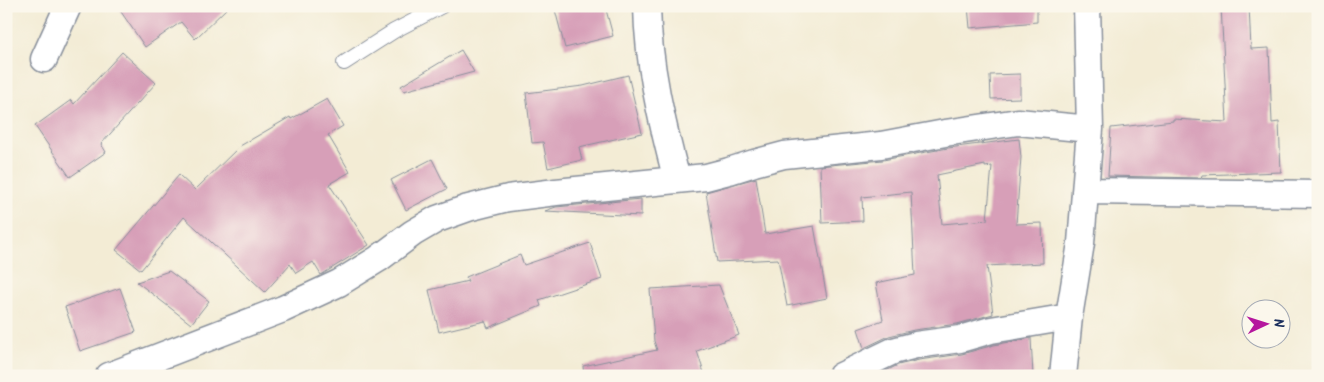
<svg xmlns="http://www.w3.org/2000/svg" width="1324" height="382" viewBox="0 0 1324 382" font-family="Kalam,sans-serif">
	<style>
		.building { fill: #d79fb8; fill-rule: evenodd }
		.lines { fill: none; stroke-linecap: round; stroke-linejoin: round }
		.service-casing { stroke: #878e9a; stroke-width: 16 }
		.minor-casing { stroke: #878e9a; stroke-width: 29 }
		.service { stroke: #fff; stroke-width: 14 }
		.minor { stroke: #fff; stroke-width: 26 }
	</style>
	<rect width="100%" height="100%" fill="#fbf7ec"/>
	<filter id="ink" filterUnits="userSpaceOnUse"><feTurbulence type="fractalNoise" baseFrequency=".02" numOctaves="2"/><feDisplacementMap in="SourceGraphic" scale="10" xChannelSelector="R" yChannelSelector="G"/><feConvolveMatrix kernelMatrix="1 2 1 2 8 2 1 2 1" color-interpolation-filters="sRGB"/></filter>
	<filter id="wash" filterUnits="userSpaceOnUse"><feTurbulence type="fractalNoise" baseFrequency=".0096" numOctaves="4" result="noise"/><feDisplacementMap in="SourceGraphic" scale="20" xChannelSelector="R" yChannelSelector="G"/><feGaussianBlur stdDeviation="1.12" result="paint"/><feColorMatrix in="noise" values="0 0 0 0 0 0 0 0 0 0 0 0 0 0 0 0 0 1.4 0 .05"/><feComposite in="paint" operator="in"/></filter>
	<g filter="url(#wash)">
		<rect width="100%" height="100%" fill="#f3ecd5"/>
		<g id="blocks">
			<path class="building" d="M 117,6 L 229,6 L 195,39 L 181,22 L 145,47 Z
				M 554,6 L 605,6 L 613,36 L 565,48 Z
				M 968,6 L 1037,6 L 1037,22 L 970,28 Z
				M 1221,6 L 1249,6 L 1251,49 L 1269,48 L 1272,123 L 1279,122 L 1281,172 L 1202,175 L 1201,178 L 1108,176 L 1111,128 L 1173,121 L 1173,119 L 1227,122 Z
				M 461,50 L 474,72 L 404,91 L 401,86 Z
				M 122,52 L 156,83 L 101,144 L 106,152 L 70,177 L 35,126 L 71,100 L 74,104 Z
				M 1020,74 L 1020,98 L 991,99 L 990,75 Z
				M 628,75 L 642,133 L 579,147 L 582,160 L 548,168 L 543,142 L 532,143 L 526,93 L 583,86 Z
				M 327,99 L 343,126 L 328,135 L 350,172 L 329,184 L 369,245 L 321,275 L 313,262 L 296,273 L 290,264 L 265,292 L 184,217 L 141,270 L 116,250 L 179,175 L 195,190 L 240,146 L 290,117 L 291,119 Z
				M 1019,139 L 1021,157 L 1016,224 L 1042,223 L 1043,263 L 987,266 L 993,314 L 957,324 L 914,330 L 889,336 L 864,348 L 858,329 L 883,320 L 876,283 L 915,275 L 911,192 L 862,197 L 863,221 L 822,223 L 820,166 L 883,160 L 948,148 ZM 985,165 L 985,167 L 992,166 L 987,220 L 942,224 L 937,175 Z
				M 432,159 L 447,189 L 406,210 L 391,180 Z
				M 756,178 L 765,234 L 814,226 L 827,298 L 787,306 L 778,259 L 717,262 L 706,192 Z
				M 641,199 L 641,216 L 545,211 L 556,207 Z
				M 590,243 L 602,279 L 539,300 L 541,306 L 488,328 L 485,321 L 439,332 L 429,290 L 468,281 L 466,277 L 520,255 L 524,265 Z
				M 169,271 L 209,301 L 191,324 L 137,282 Z
				M 719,285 L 739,335 L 697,351 L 705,376 L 584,376 L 583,366 L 657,350 L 654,341 L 650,289 Z
				M 120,288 L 136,332 L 80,351 L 65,307 Z
				M 1031,338 L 1033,376 L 876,376 L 898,365 L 919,360 L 962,354 L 994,345 Z"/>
		</g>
	</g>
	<g filter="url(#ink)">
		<use href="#blocks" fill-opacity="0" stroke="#878e9a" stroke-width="1"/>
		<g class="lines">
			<g class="service-casing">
				<path id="service" d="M 344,63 L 394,31 L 442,6"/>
			</g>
			<g class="minor-casing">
				<path id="minor" d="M 647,6 C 648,65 662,123 677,180
					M 44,59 L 68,6
					M 1085,191 L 1318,194
					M 109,376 L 283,309 L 339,283 L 378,259 L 413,233 L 437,219 L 468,208 L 508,198 L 556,192 L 706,177 L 729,171 L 754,163 L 784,155 L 881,145 L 945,133 L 1018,122 L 1090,129
					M 841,376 L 893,351 L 916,345 L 960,339 L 991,330 L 1069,317
					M 1063,376 L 1069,317 L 1081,243 L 1090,129 L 1087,6"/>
			</g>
			<use href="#service" class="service"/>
			<use href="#minor" class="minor"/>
		</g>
	</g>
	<rect width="1324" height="382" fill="none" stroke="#fbf7ec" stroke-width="25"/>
	<g transform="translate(1266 324) rotate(86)"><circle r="24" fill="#fbf7ec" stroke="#a1a7b3"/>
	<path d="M0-4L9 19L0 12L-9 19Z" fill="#b5179e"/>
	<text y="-8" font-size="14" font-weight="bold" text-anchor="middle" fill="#1b2f5e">N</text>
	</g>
</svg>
